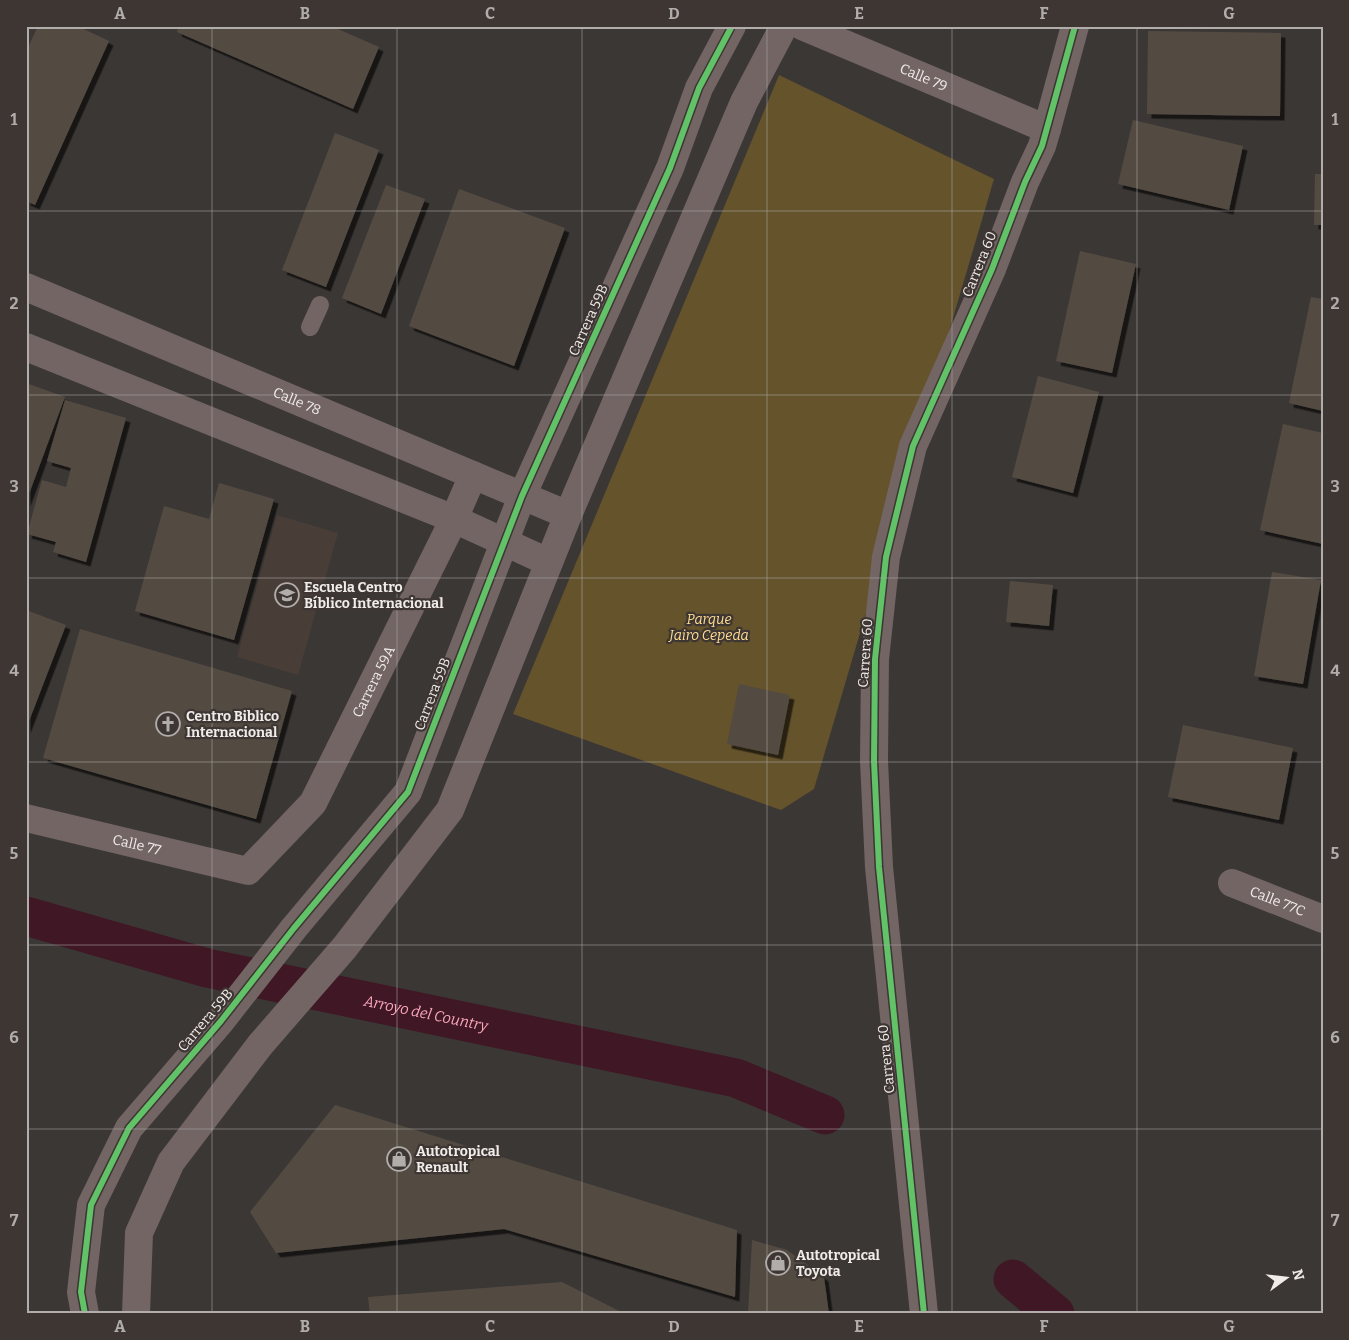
<svg xmlns="http://www.w3.org/2000/svg" width="1349" height="1340" viewBox="0 0 1349 1340" font-family="Bitter,serif">
	<style>
		.built { fill: #493d38 }
		.green { fill: #65532b }
		.lines { fill: none; stroke-linecap: round; stroke-linejoin: round }
		.canal { stroke: #401724; stroke-width: 39 }
		.building { fill: #534b43; filter: url(#shadow) }
		.service { stroke: #726564; stroke-width: 18 }
		.minor { stroke: #726564; stroke-width: 28 }
		.tertiary { stroke: #726564; stroke-width: 28 }
		.cycleway-casing { stroke: #3d3633; stroke-width: 9 }
		.cycleway { stroke: #61c268; stroke-width: 6 }
		.grid { fill: none; stroke: #b1adab; stroke-width: 1; stroke-opacity: 0.55 }
		.labels { text-anchor: middle; stroke-width: 4.5; stroke-linejoin: round; paint-order: stroke }
		.street-label { font-size: 14px; fill: #f0ecea; stroke: #3d3633 }
		.poi-label { font-size: 14px; font-weight: bold; fill: #f0ecea; stroke: #3d3633; text-anchor: start }
		.park-label { font-size: 14px; font-style: italic; fill: #ffdc92; stroke: #3d3633 }
		.water-label { font-size: 15px; font-style: italic; fill: #f9a6ba; stroke: #3d3633 }
		.neatline { fill: none; stroke: #b1adab; stroke-width: 2 }
		.grid-label { font-size: 16px; text-anchor: middle; font-weight: bold; fill: #b1adab }
	</style>
	<defs>
		<filter id="shadow"><feDropShadow dx="4.5" dy="4.5" stdDeviation="0" flood-color="#0009"/></filter>
	</defs>
	<rect width="100%" height="100%" fill="#3b3735"/>
	<path class="built" d="M 277,515 L 338,533 L 298,675 L 237,657 Z"/>
	<path class="green" d="M 779,75 L 994,179 L 814,789 L 781,810 L 513,714 Z"/>
	<g class="lines">
		<g class="canal">
			<path id="s1" d="M 26,916 L 207,968 L 736,1078 L 825,1115"/>
			<path d="M 1013,1279 L 1055,1314"/>
		</g>
	</g>
	<path class="building" d="M 38,26 L 77,26 L 109,41 L 35,205 L 26,201 L 26,52 Z
		M 179,26 L 331,26 L 379,47 L 353,109 L 177,32 Z
		M 1148,31 L 1281,33 L 1280,116 L 1147,114 Z
		M 1133,120 L 1243,146 L 1229,210 L 1118,184 Z
		M 335,133 L 379,150 L 326,287 L 282,270 Z
		M 1315,174 L 1323,174 L 1323,225 L 1314,225 Z
		M 386,185 L 425,199 L 381,314 L 342,298 Z
		M 459,189 L 565,228 L 514,366 L 409,326 Z
		M 1080,251 L 1136,264 L 1112,373 L 1056,361 Z
		M 1311,297 L 1323,299 L 1323,411 L 1289,403 Z
		M 1038,376 L 1099,392 L 1073,493 L 1012,477 Z
		M 26,383 L 65,397 L 26,502 Z
		M 65,400 L 126,418 L 86,562 L 53,552 L 56,542 L 27,534 L 42,480 L 66,487 L 71,468 L 47,461 Z
		M 1283,424 L 1323,433 L 1323,544 L 1260,530 Z
		M 219,483 L 274,499 L 234,640 L 135,611 L 164,506 L 209,519 Z
		M 1272,572 L 1321,580 L 1303,684 L 1254,676 Z
		M 1010,581 L 1053,585 L 1049,626 L 1006,622 Z
		M 26,610 L 66,625 L 26,729 Z
		M 80,629 L 292,691 L 256,819 L 43,758 Z
		M 739,684 L 790,695 L 778,755 L 727,744 Z
		M 1183,725 L 1293,748 L 1279,820 L 1168,797 Z
		M 335,1105 L 737,1230 L 735,1297 L 504,1229 L 276,1253 L 250,1212 Z
		M 752,1240 L 787,1250 L 824,1277 L 829,1314 L 748,1314 Z
		M 562,1282 L 625,1314 L 370,1314 L 368,1297 Z"/>
	<g class="lines">
		<path class="service" d="M 310,327 L 320,305"/>
		<g class="minor">
			<path id="s2" d="M 26,287 L 568,515"/>
			<path d="M 26,347 L 454,519 L 548,562"/>
			<path id="s3" d="M 26,818 L 248,871 L 313,803 L 454,519 L 473,475"/>
			<path id="s4" d="M 1232,883 L 1323,919"/>
			<path d="M 924,1314 L 879,867 L 874,761 L 875,659 L 886,557 L 913,446 L 992,269 L 1025,182 L 1042,146 L 1047,129"/>
		</g>
		<g class="tertiary">
			<path id="s5" d="M 802,26 L 1047,129 L 1075,26"/>
			<path d="M 85,1314 L 81,1292 L 91,1205 L 129,1128 L 221,1021 L 294,928 L 408,792 L 522,496 L 670,168 L 699,88 L 732,26"/>
			<path d="M 136,1314 L 139,1233 L 171,1162 L 260,1045 L 345,947 L 450,810 L 568,515 L 744,102 L 784,26"/>
		</g>
		<g class="cycleway-casing">
			<path id="cycleway" d="M 85,1314 L 81,1292 L 91,1205 L 129,1128 L 221,1021 L 294,928 L 408,792 L 522,496 L 670,168 L 699,88 L 732,26
				M 924,1314 L 879,867 L 874,761 L 875,659 L 886,557 L 913,446 L 992,269 L 1025,182 L 1042,146 L 1075,26"/>
		</g>
		<use href="#cycleway" class="cycleway"/>
	</g>
	<path class="grid" d="M 212,26 L 212,1314M 397,26 L 397,1314M 582,26 L 582,1314M 767,26 L 767,1314M 952,26 L 952,1314M 1137,26 L 1137,1314M 26,211 L 1323,211M 26,395 L 1323,395M 26,578 L 1323,578M 26,762 L 1323,762M 26,945 L 1323,945M 26,1129 L 1323,1129"/>
	<defs>
		<g id="school-ring" transform="scale(1.25)"><circle r="9.5" fill="#3d3633" stroke="#b1adab" stroke-width="1.5"/><path d="M0-5L7-2L0 1L-7-2ZM-4 1L0 2.5L4 1V4Q0 6-4 4Z" fill="#b1adab"/></g>
		<g id="church-ring" transform="scale(1.25)"><circle r="9.5" fill="#3d3633" stroke="#b1adab" stroke-width="1.5"/><path d="M-1.2-6h2.4v3.5h3.3v2.4h-3.3V6h-2.4V-.1h-3.3v-2.4h3.3Z" fill="#b1adab"/></g>
		<g id="shop-ring" transform="scale(1.25)"><circle r="9.5" fill="#3d3633" stroke="#b1adab" stroke-width="1.5"/><path d="M-5-2.5h2.3a2.7 3.5 0 0 1 5.4 0H5L5.5 6h-11ZM-1.5-2.5h3a1.5 2.3 0 0 0-3 0Z" fill="#b1adab"/></g>
	</defs>
	<g fill-rule="evenodd">
		<use href="#school-ring" x="287" y="595"/>
		<use href="#church-ring" x="168" y="724"/>
		<use href="#shop-ring" x="399" y="1159"/>
		<use href="#shop-ring" x="778" y="1263"/>
	</g>
	<g class="labels">
		<g class="street-label">
			<text dy="5" stroke="none"><textPath href="#s5" startOffset="132">Calle 79</textPath></text>
			<text transform="translate(979 264) rotate(-68)" y="5">Carrera 60</text>
			<text transform="translate(588 320) rotate(-66)" y="5">Carrera 59B</text>
			<text dy="5" stroke="none"><textPath href="#s2" startOffset="294">Calle 78</textPath></text>
			<text transform="translate(865 653) rotate(-86)" y="5">Carrera 60</text>
			<text dy="5" stroke="none"><textPath href="#s3" startOffset="458">Carrera 59A</textPath></text>
			<text transform="translate(432 694) rotate(-69)" y="5">Carrera 59B</text>
			<text dy="5" stroke="none"><textPath href="#s3" startOffset="114">Calle 77</textPath></text>
			<text dy="5" stroke="none"><textPath href="#s4" startOffset="49">Calle 77C</textPath></text>
			<text transform="translate(205 1020) rotate(-50)" y="5">Carrera 59B</text>
			<text transform="translate(886 1059) rotate(-96)" y="5">Carrera 60</text>
		</g>
		<g class="poi-label">
			<text x="304" y="592">Escuela Centro<tspan x="304" dy="16">Bíblico Internacional</tspan></text>
			<text x="186" y="721">Centro Biblico<tspan x="186" dy="16">Internacional</tspan></text>
			<text x="416" y="1156">Autotropical<tspan x="416" dy="16">Renault</tspan></text>
			<text x="796" y="1260">Autotropical<tspan x="796" dy="16">Toyota</tspan></text>
		</g>
		<g class="park-label">
			<text x="709" y="624">Parque<tspan x="709" dy="16">Jairo Cepeda</tspan></text>
		</g>
		<g class="water-label">
			<text dy="5" stroke="none"><textPath href="#s1" startOffset="412">Arroyo del Country</textPath></text>
		</g>
	</g>
	<rect width="1349" height="1340" fill="none" stroke="#3d3633" stroke-width="55"/>
	<g transform="translate(1286 1278) rotate(75)" stroke="#3d3633" stroke-width="4" paint-order="stroke">
	<path d="M0-4L9 19L0 12L-9 19Z" fill="#f0ecea"/>
	<text y="-8" font-size="14" font-weight="bold" text-anchor="middle" fill="#f0ecea">N</text>
	</g>
	<rect x="28" y="28" width="1294" height="1284" class="neatline"/>
	<g class="grid-label">
		<text x="120" y="19">A</text>
		<text x="305" y="19">B</text>
		<text x="490" y="19">C</text>
		<text x="674" y="19">D</text>
		<text x="859" y="19">E</text>
		<text x="1044" y="19">F</text>
		<text x="1229" y="19">G</text>
		<text x="14" y="125">1</text>
		<text x="1335" y="125">1</text>
		<text x="14" y="309">2</text>
		<text x="1335" y="309">2</text>
		<text x="14" y="492">3</text>
		<text x="1335" y="492">3</text>
		<text x="14" y="676">4</text>
		<text x="1335" y="676">4</text>
		<text x="14" y="859">5</text>
		<text x="1335" y="859">5</text>
		<text x="14" y="1043">6</text>
		<text x="1335" y="1043">6</text>
		<text x="14" y="1226">7</text>
		<text x="1335" y="1226">7</text>
		<text x="120" y="1332">A</text>
		<text x="305" y="1332">B</text>
		<text x="490" y="1332">C</text>
		<text x="674" y="1332">D</text>
		<text x="859" y="1332">E</text>
		<text x="1044" y="1332">F</text>
		<text x="1229" y="1332">G</text>
	</g>
</svg>
